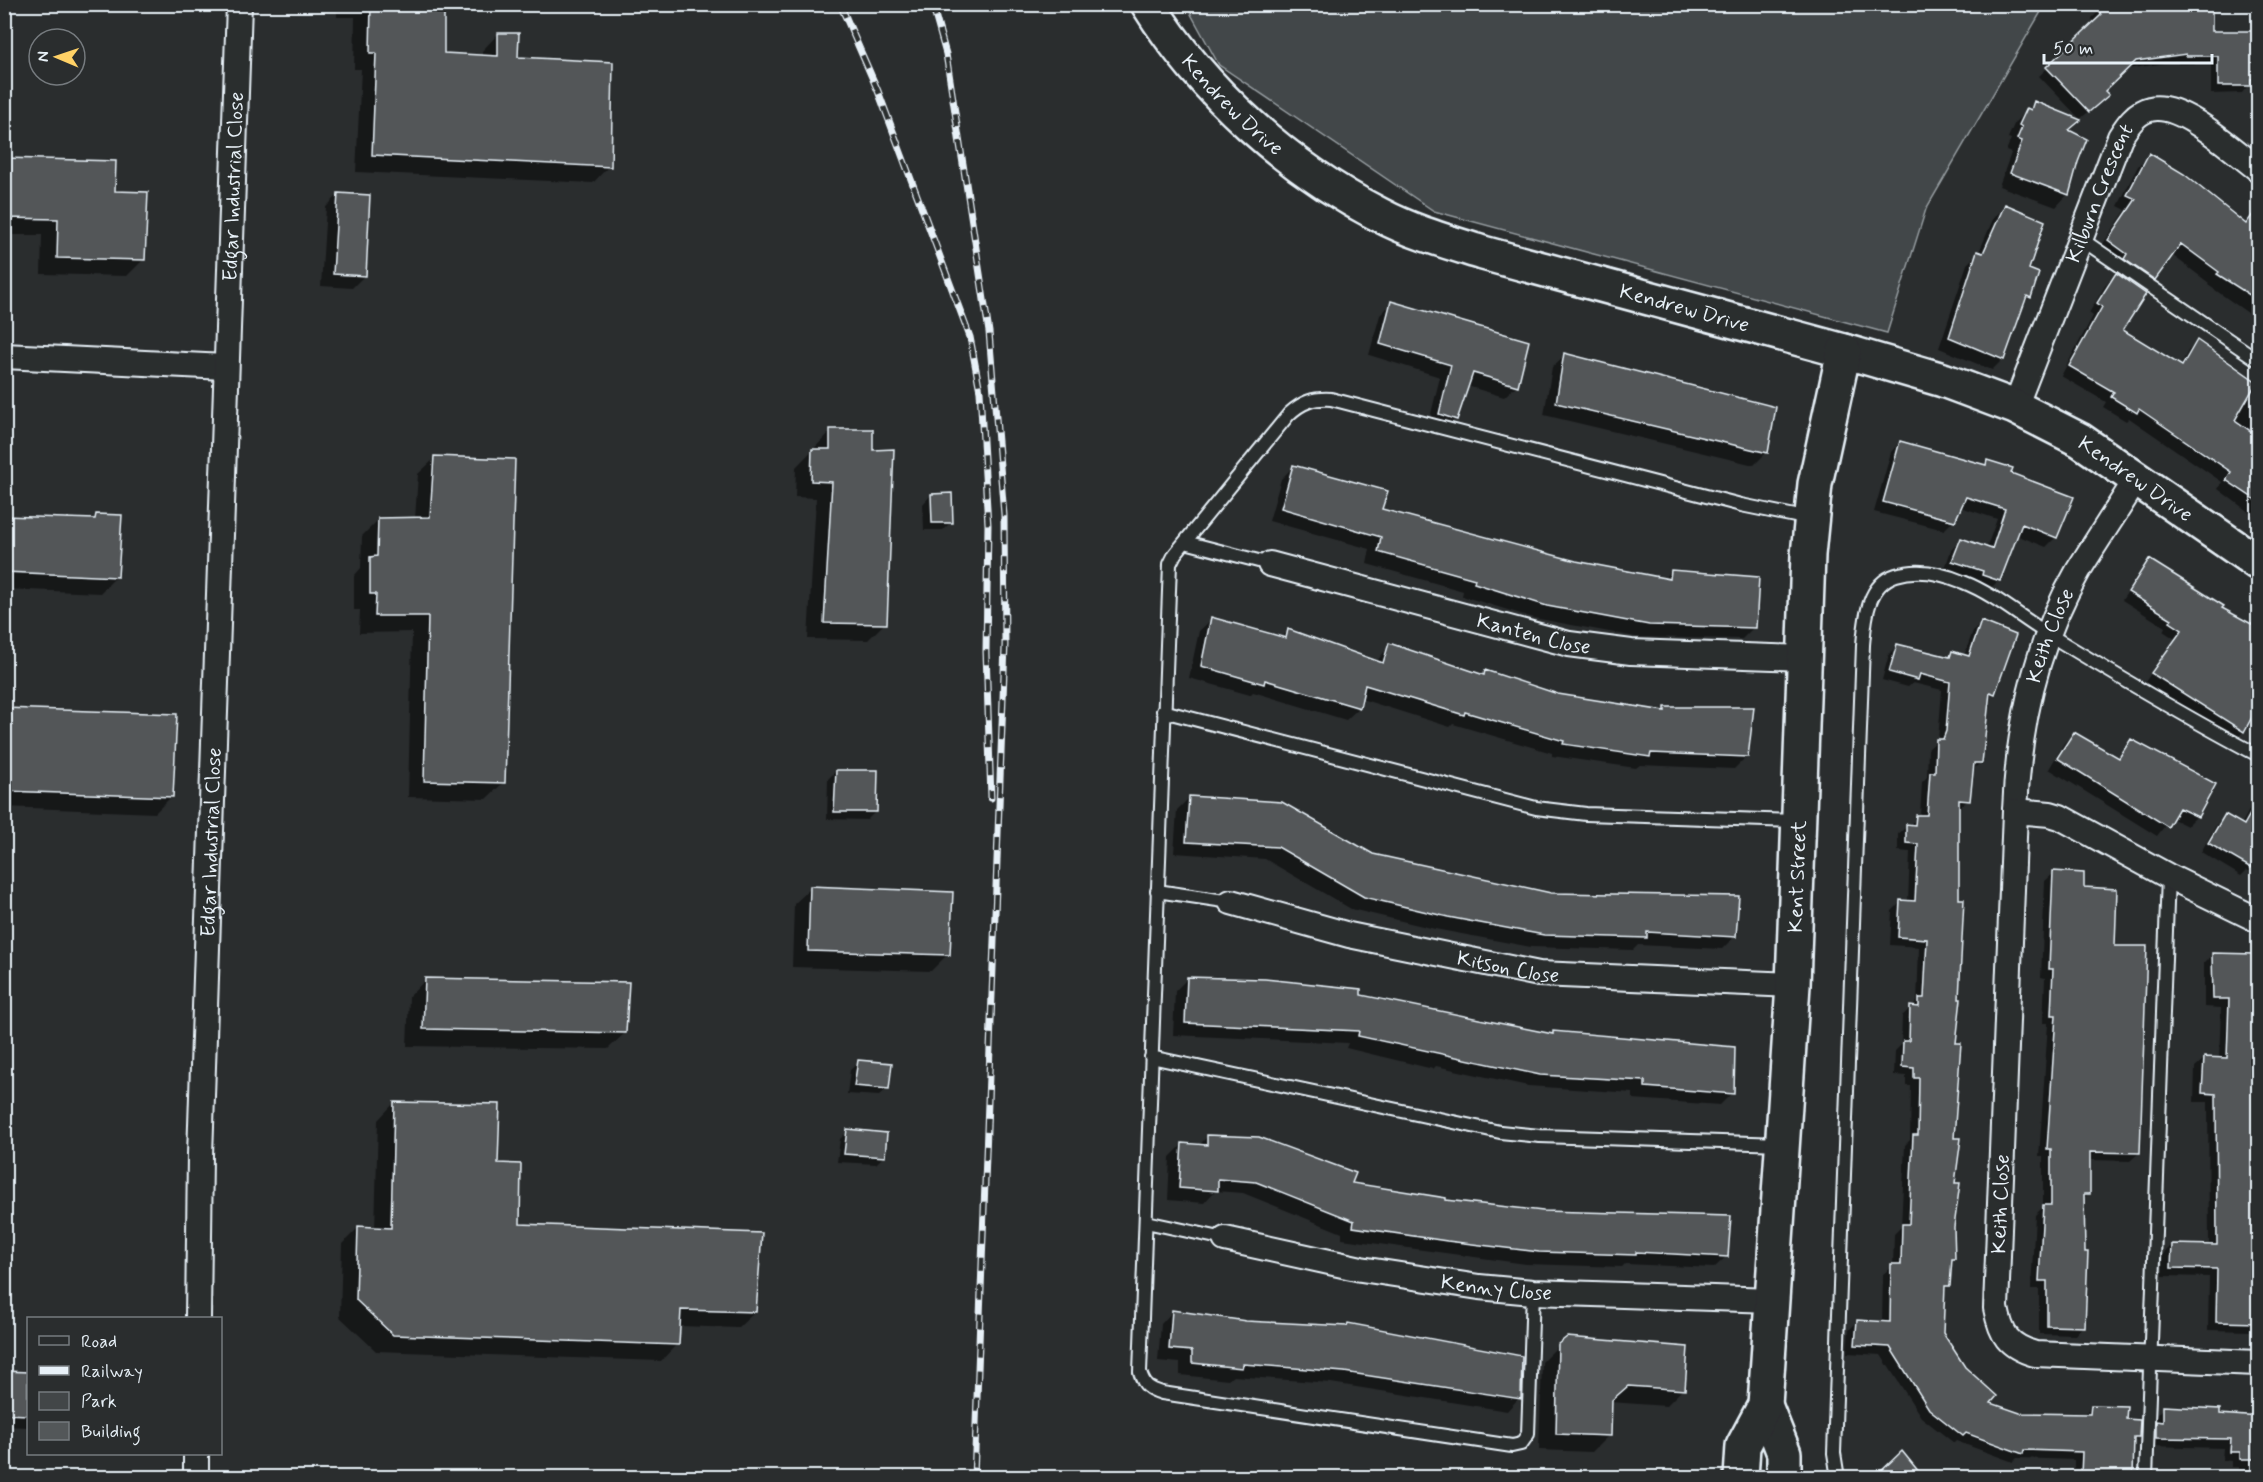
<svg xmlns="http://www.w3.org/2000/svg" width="2263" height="1482" viewBox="0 0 2263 1482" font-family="Mynerve,sans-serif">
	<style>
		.green { fill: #424648; stroke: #959ca0; stroke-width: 1.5 }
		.shadow { fill: #0007 }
		.building { fill: #535759; stroke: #e8f1f8; stroke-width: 1.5 }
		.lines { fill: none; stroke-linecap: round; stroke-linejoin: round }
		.lane-casing { stroke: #e8f1f8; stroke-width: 16 }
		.street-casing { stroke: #e8f1f8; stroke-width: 28 }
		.secondary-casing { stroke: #e8f1f8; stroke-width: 38 }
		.lane { stroke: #2a2d2e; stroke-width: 12 }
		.street { stroke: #2a2d2e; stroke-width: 24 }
		.secondary { stroke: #2a2d2e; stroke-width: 33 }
		.rail-casing { stroke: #e8f1f8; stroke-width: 7 }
		.rail { stroke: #2a2d2e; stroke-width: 4.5; stroke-dasharray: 14; stroke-linecap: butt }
		.labels { text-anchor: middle; stroke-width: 5; stroke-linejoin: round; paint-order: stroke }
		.street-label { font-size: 21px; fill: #e8f1f8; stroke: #2a2d2e }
	</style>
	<rect width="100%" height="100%" fill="#2a2d2e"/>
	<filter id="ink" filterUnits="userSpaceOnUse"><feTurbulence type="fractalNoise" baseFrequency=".0167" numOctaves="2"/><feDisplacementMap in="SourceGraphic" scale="12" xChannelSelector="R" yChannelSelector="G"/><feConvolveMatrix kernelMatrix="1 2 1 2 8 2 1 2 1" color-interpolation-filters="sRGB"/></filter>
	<g filter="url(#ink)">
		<path class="green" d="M 1186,5 L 2045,5 L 1926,209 L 1887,333 L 1434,211 L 1219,65 Z"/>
		<path class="shadow" d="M 337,4 L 447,4 L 443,8 L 443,54 L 482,56 L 482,51 L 498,34 L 609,166 L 593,183 L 356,172 L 361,69 L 354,69 L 355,17 L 337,17 Z
			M 2100,10 L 2211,32 L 2258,32 L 2258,74 L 2254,74 L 2254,78 L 2242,93 L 2211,94 L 2211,63 L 2178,64 L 2178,61 L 2127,69 L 2103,91 L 2099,103 L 2080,119 L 2039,76 L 2093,24 L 2092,18 Z
			M 2035,103 L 2068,131 L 2076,161 L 2068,194 L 2056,207 L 1999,186 L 2011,153 L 2006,151 L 2011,139 L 2008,138 L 2015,122 Z
			M 4,139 L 9,139 L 9,160 L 114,193 L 144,259 L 127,276 L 41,274 L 42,235 L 6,235 L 4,243 Z
			M 2149,155 L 2245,225 L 2258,226 L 2258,320 L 2208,285 L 2209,283 L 2172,255 L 2159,275 L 2143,289 L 2115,270 L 2118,265 L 2098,251 L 2126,210 L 2118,206 L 2138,166 Z
			M 339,194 L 365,275 L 352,288 L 321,286 L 326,207 Z
			M 2005,206 L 2027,270 L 2030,297 L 2022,305 L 2003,359 L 1992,370 L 1939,348 L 1967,264 L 1979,252 L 1994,217 Z
			M 2116,275 L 2120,331 L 2180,366 L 2188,351 L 2197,342 L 2258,384 L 2258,519 L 2218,489 L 2222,482 L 2129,418 L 2126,421 L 2103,407 L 2106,402 L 2061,376 L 2093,316 L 2089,313 L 2106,284 Z
			M 1392,303 L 1527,342 L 1516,386 L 1504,397 L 1467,386 L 1455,419 L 1444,431 L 1428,426 L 1440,377 L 1369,355 L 1380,315 Z
			M 1565,355 L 1774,408 L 1766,453 L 1754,465 L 1544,415 L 1552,367 Z
			M 831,431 L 885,623 L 868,640 L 808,639 L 816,498 L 795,497 L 796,467 Z
			M 1900,442 L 1983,466 L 1988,461 L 2009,474 L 2056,537 L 2046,547 L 2016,535 L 1999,580 L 1989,590 L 1944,571 L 1951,550 L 1961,540 L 1986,549 L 1997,519 L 1960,507 L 1954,520 L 1944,530 L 1874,512 L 1891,452 Z
			M 435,458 L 503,783 L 486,799 L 408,797 L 412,632 L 359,633 L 360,610 L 354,610 L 354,576 L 361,568 L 362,536 L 379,519 L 415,519 L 418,474 Z
			M 1293,467 L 1380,510 L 1575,562 L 1663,579 L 1671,571 L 1754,627 L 1742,639 L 1636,637 L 1534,618 L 1462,596 L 1463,591 L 1367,564 L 1370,549 L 1269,521 L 1281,479 Z
			M 931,495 L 951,522 L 943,530 L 924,530 L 923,504 Z
			M 97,515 L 117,576 L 100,593 L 4,589 L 4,517 L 91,521 Z
			M 2149,561 L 2220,609 L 2258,701 L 2243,732 L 2235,740 L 2145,682 L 2175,639 L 2163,631 L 2165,627 L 2122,600 Z
			M 1212,619 L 1281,638 L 1288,631 L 1376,662 L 1390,645 L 1481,676 L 1486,671 L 1558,696 L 1661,712 L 1666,708 L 1747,756 L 1734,769 L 1640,765 L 1636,768 L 1552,756 L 1552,753 L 1453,724 L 1450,727 L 1361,699 L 1359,708 L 1346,720 L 1253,692 L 1250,695 L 1189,678 L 1199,631 Z
			M 1982,623 L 1994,693 L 1987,700 L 1980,763 L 1972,771 L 1969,800 L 1958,808 L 1954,1258 L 1950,1262 L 1948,1285 L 1944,1290 L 1941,1333 L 1988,1404 L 2020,1415 L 2083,1415 L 2091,1407 L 2125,1421 L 2138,1437 L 2133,1442 L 2130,1478 L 2074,1478 L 2074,1460 L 2017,1458 L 2013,1462 L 1956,1441 L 1954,1443 L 1921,1417 L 1881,1355 L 1847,1353 L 1849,1330 L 1857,1322 L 1882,1323 L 1883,1274 L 1893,1266 L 1894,1234 L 1901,1227 L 1905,1145 L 1910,1140 L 1911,1086 L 1906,1086 L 1906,1076 L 1894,1075 L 1895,1051 L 1901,1045 L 1902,1016 L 1917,1002 L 1919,947 L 1890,945 L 1892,911 L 1901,902 L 1908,902 L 1910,852 L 1898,851 L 1898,834 L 1920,816 L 1922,782 L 1927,777 L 1928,749 L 1938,740 L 1942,690 L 1913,683 L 1908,687 L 1882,680 L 1889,654 L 1897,646 L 1947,658 L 1953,653 L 1964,656 L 1973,631 Z
			M 4,710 L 172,796 L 155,813 L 4,807 Z
			M 2074,733 L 2117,759 L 2131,741 L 2197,816 L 2187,826 L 2171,818 L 2157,836 L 2049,769 L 2064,743 Z
			M 836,771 L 875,812 L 867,820 L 827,819 L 828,779 Z
			M 2258,794 L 2258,876 L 2247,870 L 2241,876 L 2201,852 L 2216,825 L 2225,816 L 2241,825 Z
			M 1189,798 L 1372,855 L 1735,936 L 1722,949 L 1638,945 L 1633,950 L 1531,947 L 1435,929 L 1351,909 L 1265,859 L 1174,853 L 1177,810 Z
			M 2054,873 L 2082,888 L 2114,948 L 2139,1153 L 2130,1161 L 2089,1160 L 2089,1193 L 2083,1199 L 2083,1326 L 2075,1335 L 2039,1334 L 2039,1289 L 2031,1289 L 2035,1215 L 2043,1207 L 2043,1157 L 2039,1157 L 2048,1023 L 2043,1023 L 2045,978 L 2041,977 L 2045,881 Z
			M 811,888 L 948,954 L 931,971 L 792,967 L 794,904 Z
			M 2213,954 L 2253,976 L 2258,976 L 2258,1324 L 2251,1331 L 2208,1330 L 2209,1277 L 2163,1276 L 2163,1254 L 2172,1245 L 2209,1246 L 2208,1102 L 2194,1102 L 2195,1067 L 2204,1059 L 2219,1059 L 2221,1008 L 2204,1007 L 2204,963 Z
			M 1187,979 L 1359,996 L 1551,1035 L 1553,1033 L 1732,1093 L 1720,1105 L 1633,1099 L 1633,1093 L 1528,1086 L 1436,1066 L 1433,1069 L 1346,1048 L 1348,1043 L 1173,1035 L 1175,991 Z
			M 425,980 L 625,1033 L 608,1049 L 407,1046 L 409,997 Z
			M 859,1062 L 888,1088 L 879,1096 L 847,1094 L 850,1070 Z
			M 394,1103 L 496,1164 L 518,1226 L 755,1312 L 738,1328 L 679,1326 L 677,1344 L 661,1361 L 376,1351 L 340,1317 L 342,1244 L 358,1228 L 375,1229 L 378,1120 Z
			M 848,1131 L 884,1156 L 876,1164 L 837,1162 L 840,1139 Z
			M 1207,1137 L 1350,1185 L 1727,1256 L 1714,1268 L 1625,1264 L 1622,1267 L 1526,1264 L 1342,1239 L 1342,1233 L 1243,1193 L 1215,1191 L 1204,1203 L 1168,1200 L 1170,1157 L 1182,1145 L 1198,1146 Z
			M 1173,1311 L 1519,1398 L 1507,1411 L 1331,1383 L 1233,1376 L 1228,1380 L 1180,1375 L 1180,1363 L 1158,1361 L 1161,1324 Z
			M 1559,1345 L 1683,1389 L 1666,1406 L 1610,1402 L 1609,1435 L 1592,1452 L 1539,1450 L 1542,1362 Z
			M 4,1373 L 28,1373 L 28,1427 L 4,1426 Z
			M 2164,1407 L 2258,1418 L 2258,1478 L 2239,1478 L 2239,1467 L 2231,1467 L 2231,1461 L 2222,1460 L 2223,1448 L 2147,1446 L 2148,1432 L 2155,1425 L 2155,1416 Z"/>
		<path class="building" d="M 371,4 L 444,4 L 444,53 L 498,56 L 498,33 L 519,33 L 518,57 L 613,62 L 611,167 L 372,155 L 376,53 L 370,53 Z
			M 2121,4 L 2212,4 L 2212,31 L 2259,31 L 2259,66 L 2256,66 L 2256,79 L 2251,79 L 2251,86 L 2218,86 L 2218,56 L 2186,56 L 2186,54 L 2136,61 L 2105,91 L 2109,95 L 2089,112 L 2046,67 L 2101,15 L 2099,9 Z
			M 2034,101 L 2081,120 L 2069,130 L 2087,139 L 2078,162 L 2069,195 L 2010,173 L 2022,141 L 2017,139 L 2022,127 L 2019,125 L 2027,108 L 2031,110 Z
			M 2149,153 L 2184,174 L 2246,224 L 2259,206 L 2259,301 L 2217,274 L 2219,272 L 2181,244 L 2155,280 L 2124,259 L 2127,254 L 2108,240 L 2136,199 L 2127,195 Z
			M 4,158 L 116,161 L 115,191 L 148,192 L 145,260 L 57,258 L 58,219 L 4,218 Z
			M 338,193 L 370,195 L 366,276 L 333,274 Z
			M 2005,204 L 2045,221 L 2029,269 L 2039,273 L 2031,298 L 2027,296 L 2004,360 L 1949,337 L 1977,251 L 1983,253 Z
			M 2116,273 L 2146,294 L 2123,330 L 2182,366 L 2197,340 L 2257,382 L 2235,420 L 2259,437 L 2259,502 L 2226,480 L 2231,472 L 2139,409 L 2137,413 L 2111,397 L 2114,392 L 2069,366 L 2102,307 L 2097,303 Z
			M 1391,301 L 1529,341 L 1518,386 L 1473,373 L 1457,420 L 1439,414 L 1451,365 L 1380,344 Z
			M 1564,353 L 1776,407 L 1768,453 L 1556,403 Z
			M 830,429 L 873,429 L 873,450 L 894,449 L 887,624 L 824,623 L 832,482 L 811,481 L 812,449 L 830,449 Z
			M 1900,441 L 1986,465 L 1987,460 L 2013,468 L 2011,473 L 2074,497 L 2057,538 L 2022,524 L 2000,581 L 1982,575 L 1983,571 L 1952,561 L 1961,538 L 1992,549 L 2005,509 L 1966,497 L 1955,521 L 1883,502 Z
			M 434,456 L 515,459 L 505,783 L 424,781 L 428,616 L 375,616 L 376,594 L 370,594 L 370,557 L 377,556 L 378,518 L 430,517 Z
			M 1293,465 L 1388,491 L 1382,509 L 1576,561 L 1670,579 L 1671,570 L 1759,577 L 1756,628 L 1649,625 L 1547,606 L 1474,583 L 1475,579 L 1378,552 L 1381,537 L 1281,508 Z
			M 952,493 L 953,523 L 932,523 L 931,494 Z
			M 96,514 L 122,515 L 118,577 L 4,572 L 4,516 L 95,519 Z
			M 2149,559 L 2224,606 L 2222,608 L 2259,628 L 2259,704 L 2244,732 L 2151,673 L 2182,630 L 2170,622 L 2172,619 L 2128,592 Z
			M 1211,617 L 1286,638 L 1288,629 L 1383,663 L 1389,643 L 1484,675 L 1485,670 L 1558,694 L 1665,711 L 1665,707 L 1754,707 L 1748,757 L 1651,753 L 1650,757 L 1563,744 L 1564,741 L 1465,712 L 1464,715 L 1365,685 L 1360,708 L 1265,680 L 1264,684 L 1201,666 Z
			M 1981,621 L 2016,635 L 1995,694 L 1990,692 L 1982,763 L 1974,763 L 1970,801 L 1959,800 L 1959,899 L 1964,899 L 1959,999 L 1961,999 L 1956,1043 L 1961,1043 L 1954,1138 L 1961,1138 L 1955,1183 L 1960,1183 L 1954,1227 L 1955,1259 L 1952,1259 L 1950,1286 L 1945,1286 L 1943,1333 L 1965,1367 L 1997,1396 L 1991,1403 L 2020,1413 L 2090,1414 L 2091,1405 L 2127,1406 L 2126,1419 L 2140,1420 L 2139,1437 L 2134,1437 L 2133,1476 L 2081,1475 L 2082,1452 L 2024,1450 L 2023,1454 L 1966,1433 L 1963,1436 L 1929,1409 L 1890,1347 L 1855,1345 L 1857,1320 L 1890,1322 L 1891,1264 L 1901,1264 L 1902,1224 L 1909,1224 L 1913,1135 L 1918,1135 L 1919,1078 L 1914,1078 L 1914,1068 L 1902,1067 L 1903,1041 L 1909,1041 L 1910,1006 L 1919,1007 L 1919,998 L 1924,998 L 1927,939 L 1898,937 L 1900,900 L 1915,901 L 1918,844 L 1906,843 L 1906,824 L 1915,825 L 1916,815 L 1927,815 L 1930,772 L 1935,772 L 1936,739 L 1943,739 L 1946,731 L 1950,682 L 1920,674 L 1918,680 L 1889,672 L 1897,644 L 1950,657 L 1952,651 L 1969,656 Z
			M 4,708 L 177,714 L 173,797 L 4,791 Z
			M 2074,732 L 2119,758 L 2131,739 L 2216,784 L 2198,817 L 2179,808 L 2168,827 L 2057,758 Z
			M 836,770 L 878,770 L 877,812 L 834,812 Z
			M 1189,796 L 1282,802 L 1373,854 L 1551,893 L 1739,896 L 1736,937 L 1647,932 L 1647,938 L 1544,935 L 1448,917 L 1364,897 L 1278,847 L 1186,842 Z
			M 2259,798 L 2259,855 L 2251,868 L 2208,843 L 2225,814 L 2244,825 Z
			M 2053,871 L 2084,873 L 2084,887 L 2117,889 L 2115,946 L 2147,946 L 2140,1153 L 2090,1152 L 2090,1194 L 2084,1194 L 2085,1252 L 2088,1252 L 2085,1327 L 2047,1326 L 2047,1281 L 2039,1281 L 2043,1205 L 2051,1205 L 2051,1149 L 2047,1149 L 2056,1015 L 2051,1015 L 2053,969 L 2049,969 Z
			M 810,886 L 953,892 L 950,955 L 808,951 Z
			M 2212,953 L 2255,954 L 2254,974 L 2259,974 L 2259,1323 L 2216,1322 L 2217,1269 L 2171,1268 L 2172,1244 L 2217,1245 L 2216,1094 L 2202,1093 L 2204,1057 L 2227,1058 L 2229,999 L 2213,999 Z
			M 1187,977 L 1265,979 L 1361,989 L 1361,995 L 1553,1034 L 1553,1031 L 1735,1047 L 1734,1094 L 1645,1087 L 1645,1081 L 1540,1075 L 1358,1036 L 1359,1031 L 1185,1023 Z
			M 425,978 L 629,982 L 626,1033 L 423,1029 Z
			M 858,1060 L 892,1063 L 889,1089 L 854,1086 Z
			M 394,1102 L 500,1104 L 498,1163 L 521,1164 L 520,1224 L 762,1233 L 756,1312 L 681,1310 L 679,1345 L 393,1335 L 356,1300 L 358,1226 L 391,1228 Z
			M 847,1129 L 887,1133 L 885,1157 L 844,1154 Z
			M 1207,1135 L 1259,1137 L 1356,1173 L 1352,1183 L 1446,1198 L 1446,1200 L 1543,1211 L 1731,1216 L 1728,1257 L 1636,1252 L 1636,1255 L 1539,1252 L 1447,1241 L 1353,1227 L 1354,1221 L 1256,1182 L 1218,1179 L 1218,1191 L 1179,1188 L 1182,1143 L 1207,1145 Z
			M 1172,1310 L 1246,1321 L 1347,1326 L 1348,1323 L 1522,1356 L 1521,1399 L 1344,1372 L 1243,1364 L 1242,1368 L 1192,1363 L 1192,1351 L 1169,1349 Z
			M 1567,1337 L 1688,1347 L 1685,1390 L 1628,1386 L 1612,1400 L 1611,1436 L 1556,1434 L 1558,1344 Z
			M 4,1371 L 28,1372 L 28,1415 L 4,1414 Z
			M 2163,1406 L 2220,1409 L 2220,1414 L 2259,1417 L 2259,1459 L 2240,1459 L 2240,1452 L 2230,1452 L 2231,1439 L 2156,1438 L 2156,1421 L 2163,1422 Z
			M 1902,1451 L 1924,1478 L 1874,1478 Z"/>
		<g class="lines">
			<g class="lane-casing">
				<path id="lane" d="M 2081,239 L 2258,360
					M 1185,542 L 1270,564
					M 1163,711 L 1536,808 L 1586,814 L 1797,821
					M 1157,891 L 1231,902
					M 1151,1057 L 1500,1132 L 1540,1136 L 1782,1144
					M 1146,1222 L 1225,1239
					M 1533,1292 L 1528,1434 L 1521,1444 L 1512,1446 L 1162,1393 C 1149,1389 1144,1386 1140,1372 L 1170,564 L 1175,554 L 1289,414 C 1302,402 1313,398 1331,399 L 1741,505 L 1810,519
					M 1838,1478 L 1834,1453 L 1863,645 C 1865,620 1867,584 1896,575 C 1918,568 1942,573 1963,582 C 1994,594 2020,617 2048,634 C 2117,676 2187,718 2258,755
					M 2146,1478 L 2168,876"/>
			</g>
			<g class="street-casing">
				<g id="street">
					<path d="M 4,356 L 225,367"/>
					<path id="s1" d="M 2015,407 L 2120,137 C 2127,126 2136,112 2150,109 C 2181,101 2234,151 2258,169"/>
					<path id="s2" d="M 1270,564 L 1569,644 L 1631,652 L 1804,658"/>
					<path id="s3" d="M 2015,811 C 2018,727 2035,645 2078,571 C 2097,540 2118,509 2137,478"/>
					<path id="s4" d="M 1231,902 L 1349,935 L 1539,974 L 1793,985"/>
					<path d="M 2258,920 L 2168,876 L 2060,817 L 2050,814 L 2015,811 L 1996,1308 C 2001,1335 2008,1346 2035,1354 L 2258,1363"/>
					<path id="s5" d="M 1225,1239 L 1361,1269 L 1479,1287 L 1533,1292 L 1773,1300"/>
					<path id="s6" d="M 198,1318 L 200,1155 L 239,4"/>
					<path d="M 196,1478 L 196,1454"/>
				</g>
			</g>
			<g class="secondary-casing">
				<g id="secondary">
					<path id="s7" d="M 1148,4 C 1203,92 1288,168 1380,215 C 1412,232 1448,242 1483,253 L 1844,351 L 1943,380 L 2015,407 L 2080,440 L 2258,563"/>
					<path d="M 1765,1405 L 1784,1453 L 1784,1478"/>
					<path id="s8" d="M 1741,1478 L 1743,1446 L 1765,1405 L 1793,985 L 1808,555 L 1815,484 L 1844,351"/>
				</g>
			</g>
			<use href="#lane" class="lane"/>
			<use href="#street" class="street"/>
			<use href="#secondary" class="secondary"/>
			<g class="rail-casing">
				<path id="rail" d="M 840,4 L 878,91 L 970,337 L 980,391 L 988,525 L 986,652 L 991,798
					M 932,4 L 946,54 L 989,332 L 1004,515 L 1005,645 L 974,1478"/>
			</g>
			<use href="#rail" class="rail"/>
		</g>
	</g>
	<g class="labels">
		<g class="street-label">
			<text dy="7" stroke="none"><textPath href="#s7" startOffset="132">Kendrew Drive</textPath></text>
			<text dy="7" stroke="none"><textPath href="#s6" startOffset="1132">Edgar Industrial Close</textPath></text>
			<text dy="7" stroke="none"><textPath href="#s1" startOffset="230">Kilburn Crescent</textPath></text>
			<text dy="7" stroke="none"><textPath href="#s7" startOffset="636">Kendrew Drive</textPath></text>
			<text dy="7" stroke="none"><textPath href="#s7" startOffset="1122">Kendrew Drive</textPath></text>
			<text dy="7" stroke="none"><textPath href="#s2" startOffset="273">Kanten Close</textPath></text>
			<text dy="7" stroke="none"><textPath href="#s3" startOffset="180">Keith Close</textPath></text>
			<text dy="7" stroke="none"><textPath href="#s6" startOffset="476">Edgar Industrial Close</textPath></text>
			<text dy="7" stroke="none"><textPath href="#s8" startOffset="608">Kent Street</textPath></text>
			<text dy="7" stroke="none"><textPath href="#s4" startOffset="285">Kitson Close</textPath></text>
			<text transform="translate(2000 1204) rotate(-88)" y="7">Keith Close</text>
			<text dy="7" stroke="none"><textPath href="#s5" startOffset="276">Kenny Close</textPath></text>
		</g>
	</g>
	<rect width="2263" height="1482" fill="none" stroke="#2a2d2e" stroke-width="24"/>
	<rect x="12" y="12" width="2239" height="1458" fill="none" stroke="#e8f1f8" stroke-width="2" filter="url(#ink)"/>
	<rect x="27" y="1317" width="195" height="138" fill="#2a2d2e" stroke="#767b7f" stroke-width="1.5"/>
	<rect x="39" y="1336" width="30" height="9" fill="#2a2d2e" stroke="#767b7f" stroke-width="1.5"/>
	<text x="81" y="1347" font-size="18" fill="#e8f1f8">Road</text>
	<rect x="39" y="1366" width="30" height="9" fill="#e8f1f8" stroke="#767b7f" stroke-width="1.5"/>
	<text x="81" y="1377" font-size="18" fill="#e8f1f8">Railway</text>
	<rect x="39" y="1392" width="30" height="18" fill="#424648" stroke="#767b7f" stroke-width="1.5"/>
	<text x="81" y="1407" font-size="18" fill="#e8f1f8">Park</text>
	<rect x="39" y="1422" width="30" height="18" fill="#535759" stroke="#767b7f" stroke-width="1.5"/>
	<text x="81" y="1437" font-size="18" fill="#e8f1f8">Building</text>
	<g transform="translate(57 57) rotate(272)"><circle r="28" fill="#2a2d2e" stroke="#767b7f" stroke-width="1.5"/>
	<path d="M0-4.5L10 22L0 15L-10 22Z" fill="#ffd166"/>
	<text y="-9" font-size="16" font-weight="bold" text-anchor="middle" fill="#e8f1f8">N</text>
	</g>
	<path d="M2044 54v9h168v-9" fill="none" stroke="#e8f1f8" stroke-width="3"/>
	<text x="2053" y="54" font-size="18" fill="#e8f1f8" stroke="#2a2d2e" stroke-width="4.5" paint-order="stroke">50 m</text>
</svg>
